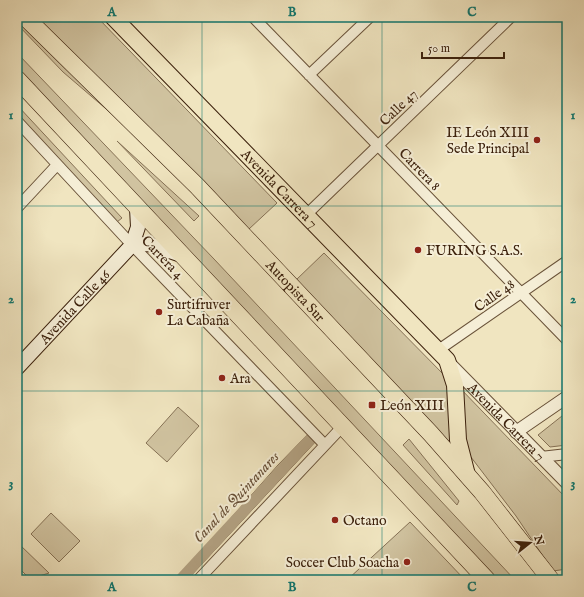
<svg xmlns="http://www.w3.org/2000/svg" width="584" height="597" viewBox="0 0 584 597" font-family="'IM FELL English',serif">
	<style>
		.green { fill: #d1c4a1; stroke: #867256 }
		.lines { fill: none; stroke-linecap: round; stroke-linejoin: round }
		.canal { stroke: #b3a283; stroke-width: 11 }
		.minor-casing { stroke: #695239; stroke-width: 12 }
		.tertiary-casing { stroke: #695239; stroke-width: 14 }
		.secondary-casing { stroke: #3c210c; stroke-width: 16 }
		.primary-casing { stroke: #3c210c; stroke-width: 18 }
		.trunk-casing { stroke: #3c210c; stroke-width: 18 }
		.minor { stroke: #f5eed6; stroke-width: 10 }
		.tertiary { stroke: #f5eed6; stroke-width: 12 }
		.secondary { stroke: #f5eed6; stroke-width: 14 }
		.primary { stroke: #f0e5c0; stroke-width: 16 }
		.trunk { stroke: #f0e5c0; stroke-width: 17 }
		.grid { fill: none; stroke: #0f766e; stroke-width: 1; stroke-opacity: 0.55 }
		.poi-dot { fill: #8f2418; stroke: #f5eed6; stroke-width: 1.5 }
		.labels { text-anchor: middle; stroke-width: 4; stroke-linejoin: round; paint-order: stroke }
		.street-label { font-size: 14px; fill: #3c210c; stroke: #f5eed6 }
		.poi-label { font-size: 14px; fill: #3c210c; stroke: #f5eed6; text-anchor: start }
		.water-label { font-size: 15px; font-style: italic; fill: #664e36; stroke: #f5eed6 }
		.neatline { fill: none; stroke: #0f766e; stroke-width: 1.5 }
		.grid-label { font-size: 13px; text-anchor: middle; font-weight: bold; fill: #0f766e }
	</style>
	<rect width="100%" height="100%" fill="#f0e5c0"/>
	<filter id="stains"><feTurbulence type="fractalNoise" baseFrequency=".005" numOctaves="4"/><feColorMatrix values="0 0 0 0 .2 0 0 0 0 .09 0 0 0 0 .02 0 0 0 .5 -.17"/></filter>
	<radialGradient id="worn" r=".72"><stop offset=".6" stop-color="#630" stop-opacity="0"/><stop offset="1" stop-color="#630" stop-opacity=".3"/></radialGradient>
	<path class="green" d="M 17,17 L 119,120 L 63,72 L 17,24 Z
		M 37,17 L 97,17 L 277,203 L 249,229 Z
		M 17,53 L 214,259 L 515,580 L 498,580 L 316,390 L 17,70 Z
		M 17,105 L 122,218 L 117,222 L 17,115 Z
		M 117,141 L 199,216 L 194,221 Z
		M 324,253 L 447,378 L 452,445 L 296,280 Z
		M 457,385 L 567,499 L 567,569 L 553,571 L 516,516 L 464,448 Z
		M 178,407 L 199,426 L 167,462 L 146,443 Z
		M 567,412 L 567,445 L 550,447 L 538,435 Z
		M 311,431 L 318,439 L 187,580 L 176,580 L 278,465 Z
		M 409,439 L 459,501 L 457,505 L 403,445 Z
		M 51,513 L 80,541 L 59,562 L 31,534 Z
		M 410,522 L 465,580 L 347,580 Z
		M 19,544 L 49,573 L 30,579 L 17,566 L 17,546 Z"/>
	<g class="lines">
		<path class="canal" d="M 180,580 L 314,435"/>
		<g class="minor-casing">
			<path id="minor" d="M 253,17 L 567,340
				M 309,75 L 370,17
				M 17,121 L 132,245 L 325,445
				M 17,208 L 57,165
				M 305,216 L 511,17
				M 437,351 L 567,261
				M 541,457 L 567,454
				M 198,580 L 342,427"/>
		</g>
		<g class="tertiary-casing">
			<g id="tertiary">
				<path id="s1" d="M 449,363 L 567,483"/>
				<path d="M 516,432 L 567,397"/>
			</g>
		</g>
		<g class="secondary-casing">
			<g id="secondary">
				<path d="M 132,245 L 149,244 L 181,255"/>
				<path id="s2" d="M 17,368 L 132,245 L 138,227 L 137,208"/>
			</g>
		</g>
		<g class="primary-casing">
			<g id="primary">
				<path id="s3" d="M 113,17 L 447,360 L 455,385 L 458,440 L 467,475"/>
			</g>
		</g>
		<g class="trunk-casing">
			<g id="trunk">
				<path id="s4" d="M 25,17 L 197,186 L 431,434 L 482,492 L 551,580"/>
				<path d="M 17,79 L 487,580"/>
			</g>
		</g>
		<use href="#minor" class="minor"/>
		<use href="#tertiary" class="tertiary"/>
		<use href="#secondary" class="secondary"/>
		<use href="#primary" class="primary"/>
		<use href="#trunk" class="trunk"/>
	</g>
	<path class="grid" d="M 202,17 L 202,580M 382,17 L 382,580M 17,206 L 567,206M 17,391 L 567,391"/>
	<g class="poi-dot">
		<circle cx="537" cy="140" r="4"/>
		<circle cx="418" cy="250" r="4"/>
		<circle cx="159" cy="312" r="4"/>
		<circle cx="222" cy="378" r="4"/>
		<rect x="368" y="401" width="8" height="8" rx="2"/>
		<circle cx="335" cy="520" r="4"/>
		<circle cx="407" cy="562" r="4"/>
	</g>
	<g class="labels">
		<g class="street-label">
			<text transform="translate(398 107) rotate(-44)" y="5">Calle 47</text>
			<text transform="translate(420 169) rotate(46)" y="5">Carrera 8</text>
			<text dy="5" stroke="none"><textPath href="#s3" startOffset="239">Avenida Carrera 7</textPath></text>
			<text transform="translate(163 257) rotate(46)" y="5">Carrera 4</text>
			<text dy="5" stroke="none"><textPath href="#s4" startOffset="385">Autopista Sur</textPath></text>
			<text transform="translate(494 295) rotate(-35)" y="5">Calle 48</text>
			<text dy="5" stroke="none"><textPath href="#s2" startOffset="84">Avenida Calle 46</textPath></text>
			<text dy="5" stroke="none"><textPath href="#s1" startOffset="82">Avenida Carrera 7</textPath></text>
		</g>
		<g class="poi-label">
			<text x="529" y="137" text-anchor="end">IE León XIII<tspan x="529" dy="16">Sede Principal</tspan></text>
			<text x="426" y="255">FURING S.A.S.</text>
			<text x="167" y="309">Surtifruver<tspan x="167" dy="16">La Cabaña</tspan></text>
			<text x="230" y="383">Ara</text>
			<text x="380" y="410">León XIII</text>
			<text x="343" y="525">Octano</text>
			<text x="399" y="567" text-anchor="end">Soccer Club Soacha</text>
		</g>
		<g class="water-label">
			<text transform="translate(236 497) rotate(-47)" y="5">Canal de Quintanares</text>
		</g>
	</g>
	<rect width="584" height="597" fill="none" stroke="#f0e5c0" stroke-width="44"/>
	<g transform="translate(530 543) rotate(73)" stroke="#f5eed6" stroke-width="3" paint-order="stroke">
	<path d="M0-3L7 15L0 10L-7 15Z" fill="#3c210c"/>
	<text y="-6" font-size="11" font-weight="bold" text-anchor="middle" fill="#3c210c">N</text>
	</g>
	<path d="M422 52v6h82v-6" fill="none" stroke="#3c210c" stroke-width="2"/>
	<text x="428" y="52" font-size="12" fill="#3c210c" stroke="#f5eed6" stroke-width="3" paint-order="stroke">50 m</text>
	<rect x="22" y="22" width="540" height="553" class="neatline"/>
	<g class="grid-label">
		<text x="112" y="16">A</text>
		<text x="292" y="16">B</text>
		<text x="472" y="16">C</text>
		<text x="11" y="119">1</text>
		<text x="573" y="119">1</text>
		<text x="11" y="303">2</text>
		<text x="573" y="303">2</text>
		<text x="11" y="487">3</text>
		<text x="573" y="487">3</text>
		<text x="112" y="591">A</text>
		<text x="292" y="591">B</text>
		<text x="472" y="591">C</text>
	</g>
	<rect width="100%" height="100%" filter="url(#stains)"/>
	<rect width="100%" height="100%" fill="url(#worn)"/>
</svg>
